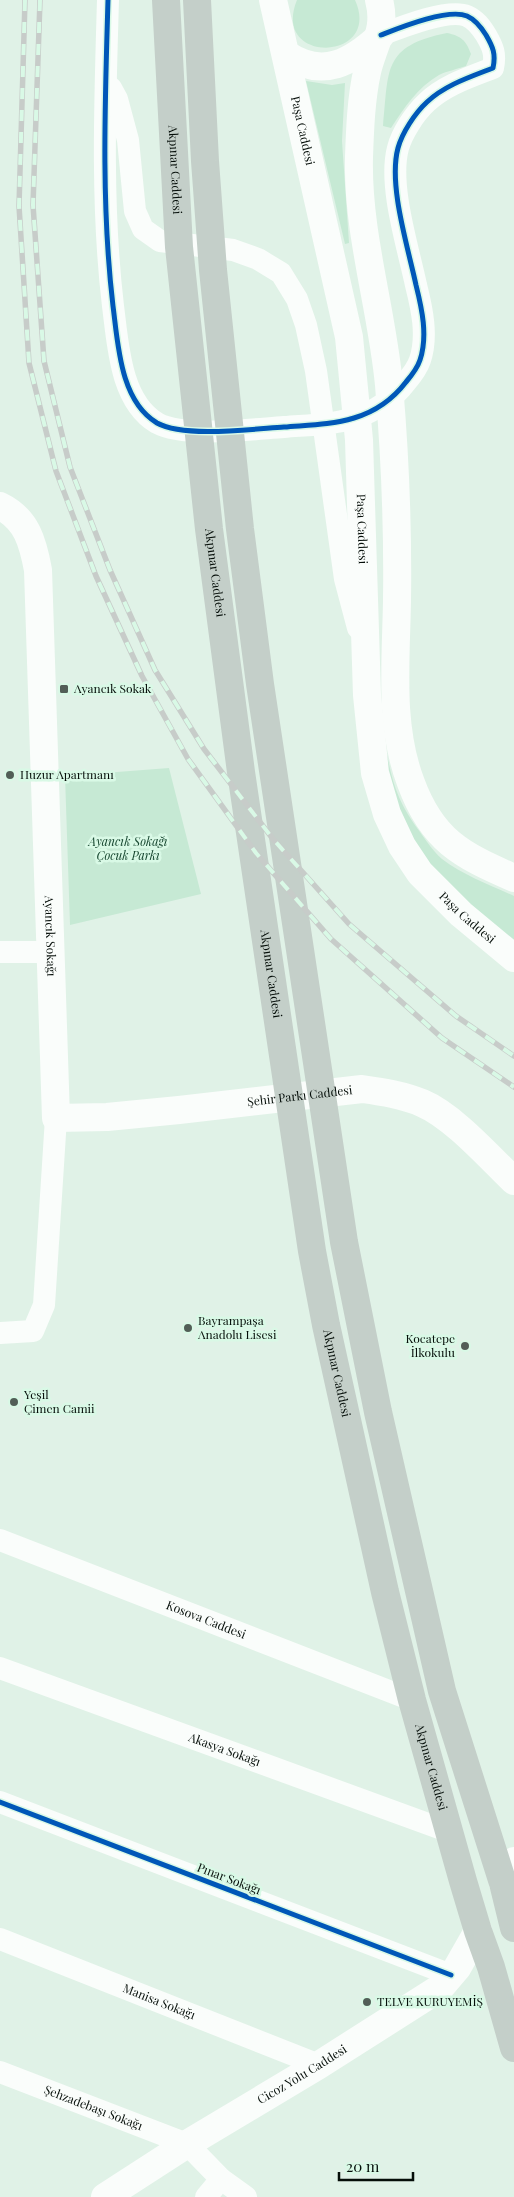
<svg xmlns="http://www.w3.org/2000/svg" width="514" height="2197" viewBox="0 0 514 2197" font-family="'Playfair Display',serif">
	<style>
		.green { fill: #c6e9d4 }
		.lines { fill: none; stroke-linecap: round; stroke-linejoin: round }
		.minor { stroke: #fafdfb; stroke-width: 22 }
		.tertiary { stroke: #fafdfb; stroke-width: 28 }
		.secondary { stroke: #fafdfb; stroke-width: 28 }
		.primary { stroke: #c4cfc9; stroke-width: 28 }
		.rail-casing { stroke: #c7ccc9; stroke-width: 5.5 }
		.rail { stroke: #d9f9e6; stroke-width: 4; stroke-dasharray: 11; stroke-linecap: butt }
		.cycleway-casing { stroke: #d9f9e6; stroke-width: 8 }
		.cycleway { stroke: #0057b8; stroke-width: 5 }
		.poi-dot { fill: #525e57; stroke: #d9f9e6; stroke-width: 2 }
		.labels { text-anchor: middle; stroke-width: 5; stroke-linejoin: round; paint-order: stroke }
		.street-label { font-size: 12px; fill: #050e09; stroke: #d9f9e6 }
		.poi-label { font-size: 12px; fill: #050e09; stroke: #d9f9e6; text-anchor: start }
		.park-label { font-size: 12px; font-style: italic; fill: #16462f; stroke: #d9f9e6 }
	</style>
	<rect width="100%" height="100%" fill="#e0f2e7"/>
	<path class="green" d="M 297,0 L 355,0 C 383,62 270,65 297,0 Z
		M 447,33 C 461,36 466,40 471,54 L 466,66 C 458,69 447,71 439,75 C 418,87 404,108 391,128 L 383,126 C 389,70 382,46 447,33 Z
		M 306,81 L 332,85 L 345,83 L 342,141 L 349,243 L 345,244 Z
		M 385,744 C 392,782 397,801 420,832 C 427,842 433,851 442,859 C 463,875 490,885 514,896 L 514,942 L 468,904 L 423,859 L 405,828 L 385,766 Z
		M 169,768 L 201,894 L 70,925 L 65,776 Z"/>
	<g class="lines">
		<g class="minor">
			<path d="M 108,0 C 105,102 101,205 113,306 C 118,344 120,401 157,423 C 184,438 253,429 284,427 C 308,425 331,425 354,418 C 374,412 393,399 406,382 C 412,375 417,369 420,360 C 428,336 422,309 416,285 C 408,247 388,185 398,148 C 402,133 415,113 427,102 C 445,85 470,77 493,68 C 496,54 493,47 486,35 C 481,27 476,20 467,16 C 448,8 399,28 381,35"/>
			<path d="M 111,88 L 117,99 L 128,140 L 135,211 L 143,229 L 160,241 L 233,250 L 258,259 L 281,273 L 297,299 L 306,325 L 316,371 L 345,579 L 358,628"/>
			<path d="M 0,952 L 50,952"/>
			<path d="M 0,1333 L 33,1331 L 44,1305 L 56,1118"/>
			<path id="s1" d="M 0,1540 L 412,1700"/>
			<path id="s2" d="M 0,1668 L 450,1832"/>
			<path d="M 0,1802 L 451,1975"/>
			<path id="s3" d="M 0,1939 L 319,2065"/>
			<path id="s4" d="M 0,2072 L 187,2144 L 221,2179 L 246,2197"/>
			<path d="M 206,2197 L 221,2179"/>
		</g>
		<g class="tertiary">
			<path d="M 503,1883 L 514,1861"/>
			<path id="s5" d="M 105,2197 L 187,2144 L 319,2065 L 440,1988 L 457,1968 L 478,1931"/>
		</g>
		<g class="secondary">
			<path id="s6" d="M 273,0 L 349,337 L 359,440 L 367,695 L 375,773 L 387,814 L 402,846 L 420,873 L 461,914 L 514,958"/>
			<path d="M 379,0 C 387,30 373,45 367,72 C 361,100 360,129 359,157 C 357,233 382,309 389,385 C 395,456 398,530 397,601 C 396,662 389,726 411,783 C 432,840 461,855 514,878"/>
			<path d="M 287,55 C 323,79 352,62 380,36"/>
			<path id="s7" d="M 0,506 C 27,519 33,543 38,570 L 56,1118 L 107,1117 L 179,1110 L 362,1089 C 383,1092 403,1095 422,1103 C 453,1116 489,1157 514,1181"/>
		</g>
		<g class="primary">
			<path id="s8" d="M 166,0 L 179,247 L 209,529 L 241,772 L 312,1251 L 326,1325 L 385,1592 L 412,1700 L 463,1881 L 478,1931 L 491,1967 L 514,2048"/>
			<path d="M 197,0 L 205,161 L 213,270 L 240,529 L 260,684 L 344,1242 L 378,1412 L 442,1691 L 503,1883 L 514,1928"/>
		</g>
		<g class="rail-casing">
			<path id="rail" d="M 25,0 L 19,206 L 29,363 L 56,471 L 96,576 L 142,676 L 188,759 L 256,853 L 331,939 L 442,1038 L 514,1087
				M 40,0 L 33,205 L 44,361 L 70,467 L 110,570 L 155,670 L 204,749 L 273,839 L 349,924 L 456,1016 L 514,1056"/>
		</g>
		<use href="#rail" class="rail"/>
		<g class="cycleway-casing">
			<path id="cycleway" d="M 108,0 C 105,102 101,205 113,306 C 118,344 120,401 157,423 C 184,438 253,429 284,427 C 308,425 331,425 354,418 C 374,412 393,399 406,382 C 412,375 417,369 420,360 C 428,336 422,309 416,285 C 408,247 388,185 398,148 C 402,133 415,113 427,102 C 445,85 470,77 493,68 C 496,54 493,47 486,35 C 481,27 476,20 467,16 C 448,8 399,28 381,35
				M 0,1802 L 451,1975"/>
		</g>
		<use href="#cycleway" class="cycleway"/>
	</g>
	<g class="poi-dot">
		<rect x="59" y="684" width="10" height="10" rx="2.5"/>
		<circle cx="10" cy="775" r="5"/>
		<circle cx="188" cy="1328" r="5"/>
		<circle cx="465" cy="1346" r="5"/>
		<circle cx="14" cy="1402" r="5"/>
		<circle cx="367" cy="2002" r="5"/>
	</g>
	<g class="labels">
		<g class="street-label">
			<text dy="4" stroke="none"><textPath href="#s6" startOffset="134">Paşa Caddesi</textPath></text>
			<text dy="4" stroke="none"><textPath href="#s8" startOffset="170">Akpınar Caddesi</textPath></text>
			<text dy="4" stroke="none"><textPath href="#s6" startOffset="538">Paşa Caddesi</textPath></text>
			<text dy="4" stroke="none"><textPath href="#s8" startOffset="575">Akpınar Caddesi</textPath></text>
			<text dy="4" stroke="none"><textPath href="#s6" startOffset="958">Paşa Caddesi</textPath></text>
			<text dy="4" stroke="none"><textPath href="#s7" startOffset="444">Ayancık Sokağı</textPath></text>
			<text dy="4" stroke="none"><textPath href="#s8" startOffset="980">Akpınar Caddesi</textPath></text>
			<text dy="4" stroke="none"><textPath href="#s7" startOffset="871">Şehir Parkı Caddesi</textPath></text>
			<text dy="4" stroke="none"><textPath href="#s8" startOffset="1385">Akpınar Caddesi</textPath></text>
			<text dy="4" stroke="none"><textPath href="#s1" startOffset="221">Kosova Caddesi</textPath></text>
			<text dy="4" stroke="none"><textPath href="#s2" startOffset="239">Akasya Sokağı</textPath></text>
			<text dy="4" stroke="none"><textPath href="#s8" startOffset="1790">Akpınar Caddesi</textPath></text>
			<text transform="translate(229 1879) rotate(21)" y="4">Pınar Sokağı</text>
			<text dy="4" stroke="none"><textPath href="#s3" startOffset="171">Manisa Sokağı</textPath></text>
			<text dy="4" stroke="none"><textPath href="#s5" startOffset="232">Cicoz Yolu Caddesi</textPath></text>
			<text dy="4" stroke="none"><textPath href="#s4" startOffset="100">Şehzadebaşı Sokağı</textPath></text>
		</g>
		<g class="poi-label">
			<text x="74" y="693">Ayancık Sokak</text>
			<text x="20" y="779">Huzur Apartmanı</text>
			<text x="198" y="1325">Bayrampaşa<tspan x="198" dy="14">Anadolu Lisesi</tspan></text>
			<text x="455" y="1343" text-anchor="end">Kocatepe<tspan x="455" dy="14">İlkokulu</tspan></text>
			<text x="24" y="1399">Yeşil<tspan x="24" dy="14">Çimen Camii</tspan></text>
			<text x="377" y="2006">TELVE KURUYEMİŞ</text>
		</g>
		<g class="park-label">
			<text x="128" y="846">Ayancık Sokağı<tspan x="128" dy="14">Çocuk Parkı</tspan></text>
		</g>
	</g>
	<path d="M339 2172v8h74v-8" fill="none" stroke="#050e09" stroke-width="2.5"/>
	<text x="346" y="2172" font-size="15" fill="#050e09" stroke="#d9f9e6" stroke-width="4" paint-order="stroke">20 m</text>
</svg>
